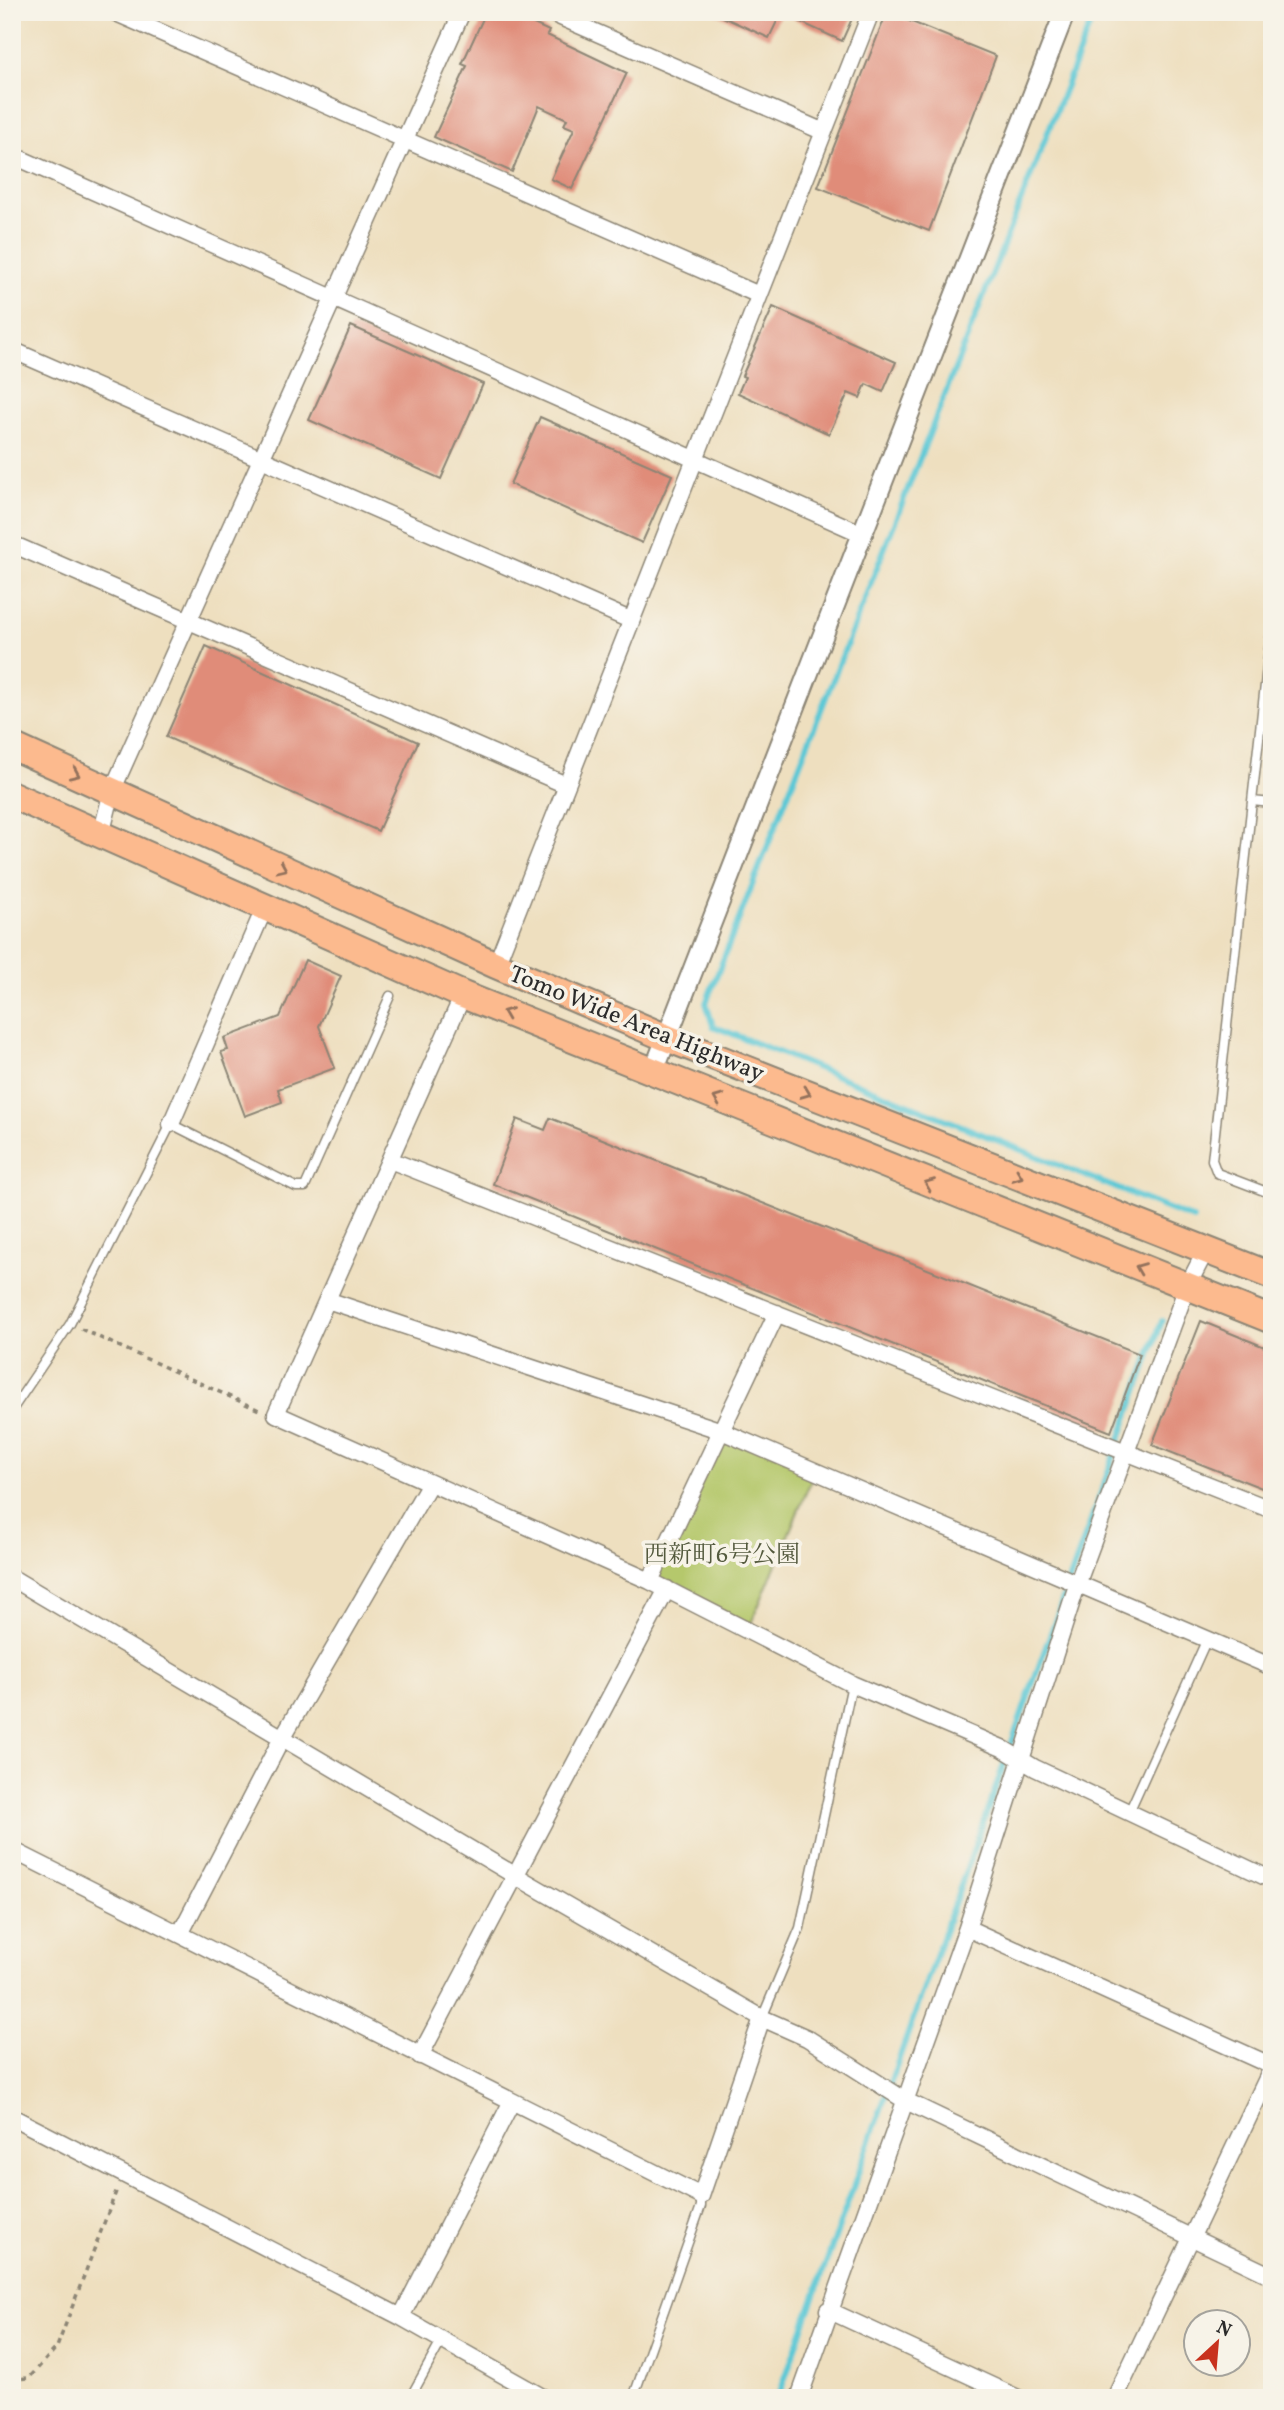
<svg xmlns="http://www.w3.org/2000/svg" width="1284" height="2410" viewBox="0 0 1284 2410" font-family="Vollkorn,'Noto Serif JP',serif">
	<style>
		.green { fill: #b5c86c; stroke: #707a4c; stroke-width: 2 }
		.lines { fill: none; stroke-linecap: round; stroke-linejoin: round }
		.stream { stroke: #5cc8d5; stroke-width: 6 }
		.building { fill: #e08c79 }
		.service-casing { stroke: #8c8575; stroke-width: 11 }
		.minor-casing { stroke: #8c8575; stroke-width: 19 }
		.tertiary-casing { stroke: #8c8575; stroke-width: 23 }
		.trunk-casing { stroke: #8c8575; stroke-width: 30 }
		.path { stroke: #8c8575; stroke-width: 3.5; stroke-dasharray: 5 5; stroke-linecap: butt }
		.service { stroke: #fff; stroke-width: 8 }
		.minor { stroke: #fff; stroke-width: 16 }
		.tertiary { stroke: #fff; stroke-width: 19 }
		.trunk { stroke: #fcba8e; stroke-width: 26 }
		.oneway { stroke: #94725c }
		.labels { text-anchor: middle; stroke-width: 7; stroke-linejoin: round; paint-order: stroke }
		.street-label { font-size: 24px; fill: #2b2b2b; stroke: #f7f3e8 }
		.park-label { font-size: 24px; fill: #545a3e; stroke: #f7f3e8 }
	</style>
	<rect width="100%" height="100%" fill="#f7f3e8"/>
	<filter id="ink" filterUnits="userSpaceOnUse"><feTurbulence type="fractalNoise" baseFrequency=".0143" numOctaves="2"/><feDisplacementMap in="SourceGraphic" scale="14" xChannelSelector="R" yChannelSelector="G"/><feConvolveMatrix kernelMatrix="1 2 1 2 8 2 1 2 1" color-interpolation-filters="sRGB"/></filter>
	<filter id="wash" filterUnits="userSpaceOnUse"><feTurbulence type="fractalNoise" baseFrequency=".00686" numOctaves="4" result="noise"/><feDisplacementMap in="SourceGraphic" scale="28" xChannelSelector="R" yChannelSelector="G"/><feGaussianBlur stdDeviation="1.57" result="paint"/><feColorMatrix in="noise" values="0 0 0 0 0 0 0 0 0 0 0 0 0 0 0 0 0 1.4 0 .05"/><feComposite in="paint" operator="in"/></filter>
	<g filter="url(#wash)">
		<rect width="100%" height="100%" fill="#eedfbf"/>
		<path class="green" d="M 719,1430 L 815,1471 L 748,1631 L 650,1581 Z"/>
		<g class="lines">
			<path class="stream" d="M 1095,12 L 706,1003 L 713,1026 L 1193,1219
				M 778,2398 L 1162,1321"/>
		</g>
		<g id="blocks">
			<path class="building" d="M 486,12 L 508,12 L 549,31 L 547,35 L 627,73 L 572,189 L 551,179 L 574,129 L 564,125 L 567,119 L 539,106 L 512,172 L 434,137 L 467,66 L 462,64 Z
				M 712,12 L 855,12 L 842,41 L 781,13 L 769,38 Z
				M 887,12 L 996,56 L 929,231 L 818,187 Z
				M 773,307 L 896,362 L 883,392 L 866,384 L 860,398 L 848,393 L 829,434 L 738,393 L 745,377 L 742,376 Z
				M 351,326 L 483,384 L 441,479 L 309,420 Z
				M 540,417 L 672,475 L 642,543 L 510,484 Z
				M 206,646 L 418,742 L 378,831 L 166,737 Z
				M 305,960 L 341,976 L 319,1026 L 335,1068 L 278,1089 L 282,1102 L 245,1116 L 221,1052 L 228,1050 L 224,1038 L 280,1017 Z
				M 550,1118 L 1140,1354 L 1111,1432 L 493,1184 L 517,1119 L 545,1130 Z
				M 1201,1321 L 1272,1350 L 1272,1492 L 1152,1445 Z"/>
		</g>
	</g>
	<g filter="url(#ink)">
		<use href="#blocks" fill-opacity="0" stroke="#8c8575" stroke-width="2"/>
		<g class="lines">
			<g class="service-casing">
				<path id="service" d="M 1272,622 L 1212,1160 L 1217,1173 L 1272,1194
					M 1252,801 L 1272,803
					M 12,1410 L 70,1324 L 171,1124 L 296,1187 L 305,1187 L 390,996
					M 1129,1812 L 1207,1639
					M 762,2018 L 800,1928 L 852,1684
					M 410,2398 L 442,2340
					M 633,2398 L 701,2206 L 701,2196"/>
			</g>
			<g class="minor-casing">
				<path id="minor" d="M 114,12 L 759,295
					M 549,12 L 824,132
					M 12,155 L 860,533
					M 12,350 L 630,620
					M 12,544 L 566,785
					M 101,835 L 112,791 L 462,12
					M 496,965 L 871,12
					M 463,995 L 276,1414 L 650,1581 L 852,1684 L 1002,1748 L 1035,1768 L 1272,1880
					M 171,1124 L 264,909
					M 390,1160 L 1272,1510
					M 327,1300 L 719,1430 L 1272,1667
					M 12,1578 L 516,1876 L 762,2018 L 807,2038 L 906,2101 L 1272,2276
					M 650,1581 L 777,1313
					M 12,1850 L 701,2196 L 762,2018
					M 967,1928 L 1272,2066
					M 180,1934 L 281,1740 L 430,1483
					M 420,2056 L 667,1589
					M 12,2117 L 401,2317 L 544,2398
					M 828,2310 L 1018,2398
					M 401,2317 L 511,2103
					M 799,2398 L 967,1928 L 1078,1582 L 1187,1287 L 1206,1250
					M 1115,2398 L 1272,2068"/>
			</g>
			<g class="tertiary-casing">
				<path id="tertiary" d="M 653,1073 L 1065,12"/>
			</g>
			<g class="trunk-casing">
				<path id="trunk" d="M 12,746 L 496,965 L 667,1038 L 1272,1276
					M 12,795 L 463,995 L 1272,1320"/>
			</g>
			<path class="path" d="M 81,1329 L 259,1410
				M 12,2379 L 29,2378 L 57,2347 L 117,2189"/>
			<use href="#service" class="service"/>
			<use href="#minor" class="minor"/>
			<use href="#tertiary" class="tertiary"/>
			<use href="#trunk" class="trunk"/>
		</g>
		<defs><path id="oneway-chevron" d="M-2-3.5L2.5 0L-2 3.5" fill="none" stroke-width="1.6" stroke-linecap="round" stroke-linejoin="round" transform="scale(1.75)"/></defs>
		<g class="oneway">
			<use href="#oneway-chevron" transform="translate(75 774) rotate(24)"/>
			<use href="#oneway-chevron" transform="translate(282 868) rotate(24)"/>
			<use href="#oneway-chevron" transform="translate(507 1013) rotate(-158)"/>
			<use href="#oneway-chevron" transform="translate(806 1093) rotate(21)"/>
			<use href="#oneway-chevron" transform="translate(718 1099) rotate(-158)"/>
			<use href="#oneway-chevron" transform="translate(1018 1176) rotate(21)"/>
			<use href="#oneway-chevron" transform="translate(929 1184) rotate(-158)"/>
			<use href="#oneway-chevron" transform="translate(1140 1268) rotate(-158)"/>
		</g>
	</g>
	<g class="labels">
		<g class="street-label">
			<text transform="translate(637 1023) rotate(22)" y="8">Tomo Wide Area Highway</text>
		</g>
		<g class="park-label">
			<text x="722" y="1562">西新町6号公園</text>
		</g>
	</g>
	<rect width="1284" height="2410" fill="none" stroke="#f7f3e8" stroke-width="42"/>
	<g transform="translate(1217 2343) rotate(26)"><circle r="33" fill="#f7f3e8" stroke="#a5a39c" stroke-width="2"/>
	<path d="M0-5L12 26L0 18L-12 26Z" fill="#c8321e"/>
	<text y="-10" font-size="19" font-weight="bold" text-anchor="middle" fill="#2b2b2b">N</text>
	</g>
</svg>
